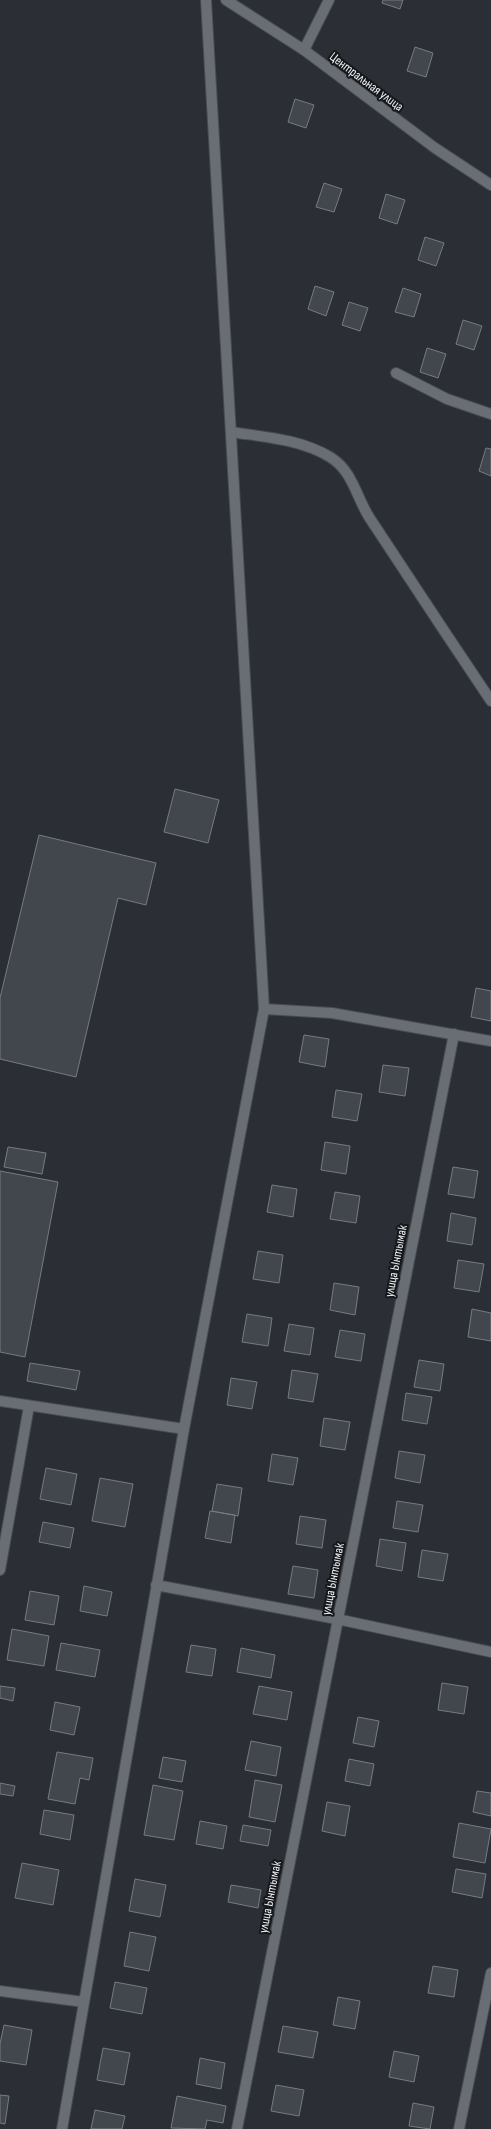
<svg xmlns="http://www.w3.org/2000/svg" width="491" height="2129" viewBox="0 0 491 2129" font-family="'Sofia Sans Condensed',sans-serif">
	<style>
		.building { fill: #42474d; stroke: #767b82 }
		.lines { fill: none; stroke-linecap: round; stroke-linejoin: round }
		.street-casing { stroke: #484c51; stroke-width: 12 }
		.secondary-casing { stroke: #484c51; stroke-width: 12 }
		.street { stroke: #696e75; stroke-width: 10 }
		.secondary { stroke: #696e75; stroke-width: 10 }
		.labels { text-anchor: middle; stroke-width: 4; stroke-linejoin: round; paint-order: stroke }
		.street-label { font-size: 13px; fill: #eff3f6; stroke: #15171a }
	</style>
	<rect width="100%" height="100%" fill="#2b2f35"/>
	<path class="building" d="M 383,0 L 403,0 L 400,9 L 382,3 Z
		M 415,47 L 433,53 L 426,77 L 407,71 Z
		M 295,99 L 314,105 L 306,128 L 288,122 Z
		M 324,183 L 342,189 L 334,212 L 316,207 Z
		M 386,194 L 405,200 L 397,224 L 379,218 Z
		M 425,237 L 444,243 L 436,266 L 418,260 Z
		M 315,286 L 334,292 L 326,316 L 308,309 Z
		M 403,288 L 421,294 L 414,317 L 395,312 Z
		M 349,302 L 368,308 L 360,331 L 342,325 Z
		M 463,320 L 482,326 L 474,350 L 456,344 Z
		M 427,348 L 446,354 L 438,378 L 420,372 Z
		M 486,448 L 491,449 L 491,476 L 479,471 Z
		M 175,789 L 219,800 L 208,843 L 164,832 Z
		M 39,835 L 156,863 L 146,905 L 118,898 L 76,1077 L 0,1059 L 0,998 Z
		M 476,988 L 491,991 L 491,1021 L 471,1017 Z
		M 304,1035 L 329,1039 L 325,1067 L 299,1062 Z
		M 383,1065 L 409,1068 L 405,1096 L 379,1092 Z
		M 336,1090 L 362,1094 L 357,1121 L 332,1117 Z
		M 325,1142 L 350,1146 L 346,1174 L 321,1170 Z
		M 8,1147 L 46,1153 L 42,1174 L 4,1167 Z
		M 453,1167 L 478,1171 L 474,1198 L 448,1194 Z
		M 0,1171 L 58,1182 L 25,1357 L 0,1352 Z
		M 272,1185 L 297,1189 L 293,1217 L 267,1212 Z
		M 335,1192 L 360,1196 L 356,1223 L 330,1219 Z
		M 451,1213 L 476,1218 L 472,1245 L 447,1241 Z
		M 258,1251 L 283,1255 L 279,1283 L 253,1279 Z
		M 458,1260 L 484,1264 L 479,1292 L 454,1288 Z
		M 334,1283 L 359,1287 L 355,1315 L 330,1310 Z
		M 472,1309 L 491,1313 L 491,1341 L 468,1337 Z
		M 247,1314 L 272,1318 L 268,1346 L 242,1342 Z
		M 289,1324 L 314,1328 L 310,1355 L 284,1351 Z
		M 340,1330 L 365,1334 L 361,1361 L 335,1357 Z
		M 419,1360 L 444,1364 L 440,1391 L 414,1387 Z
		M 30,1363 L 80,1371 L 76,1390 L 27,1381 Z
		M 292,1370 L 318,1374 L 313,1402 L 288,1398 Z
		M 231,1378 L 257,1382 L 252,1409 L 227,1405 Z
		M 406,1393 L 432,1397 L 427,1424 L 402,1420 Z
		M 324,1418 L 350,1422 L 345,1450 L 320,1446 Z
		M 399,1451 L 425,1455 L 420,1483 L 395,1478 Z
		M 272,1454 L 298,1458 L 293,1485 L 268,1481 Z
		M 46,1468 L 77,1474 L 71,1505 L 40,1499 Z
		M 100,1478 L 133,1484 L 125,1527 L 92,1521 Z
		M 217,1484 L 242,1488 L 238,1516 L 212,1511 Z
		M 397,1501 L 423,1505 L 418,1532 L 393,1528 Z
		M 210,1511 L 235,1515 L 231,1543 L 205,1538 Z
		M 300,1516 L 326,1520 L 322,1548 L 296,1544 Z
		M 43,1522 L 74,1528 L 70,1548 L 39,1542 Z
		M 380,1539 L 406,1543 L 402,1571 L 376,1566 Z
		M 422,1550 L 448,1554 L 443,1581 L 418,1577 Z
		M 293,1566 L 318,1570 L 314,1598 L 288,1594 Z
		M 84,1586 L 112,1592 L 107,1616 L 80,1611 Z
		M 30,1591 L 59,1596 L 54,1625 L 25,1620 Z
		M 12,1629 L 49,1636 L 44,1666 L 7,1660 Z
		M 61,1643 L 100,1650 L 95,1677 L 56,1670 Z
		M 191,1645 L 216,1649 L 212,1676 L 186,1672 Z
		M 241,1648 L 275,1655 L 271,1678 L 237,1672 Z
		M 442,1683 L 468,1687 L 464,1714 L 438,1710 Z
		M 0,1686 L 15,1688 L 13,1701 L 0,1698 Z
		M 259,1686 L 292,1692 L 287,1720 L 253,1714 Z
		M 55,1702 L 80,1707 L 74,1735 L 50,1730 Z
		M 358,1717 L 379,1721 L 374,1747 L 353,1743 Z
		M 251,1741 L 281,1747 L 276,1776 L 245,1770 Z
		M 57,1752 L 93,1758 L 89,1780 L 80,1778 L 75,1804 L 48,1799 Z
		M 163,1757 L 186,1761 L 182,1782 L 159,1778 Z
		M 349,1759 L 374,1764 L 370,1786 L 345,1781 Z
		M 255,1780 L 282,1785 L 275,1822 L 249,1817 Z
		M 0,1783 L 15,1786 L 13,1796 L 0,1794 Z
		M 153,1785 L 183,1791 L 174,1840 L 144,1835 Z
		M 477,1791 L 491,1793 L 491,1816 L 473,1812 Z
		M 327,1802 L 350,1806 L 345,1836 L 322,1831 Z
		M 44,1810 L 74,1815 L 70,1840 L 40,1834 Z
		M 200,1821 L 227,1826 L 223,1849 L 196,1844 Z
		M 459,1823 L 491,1829 L 485,1863 L 453,1857 Z
		M 243,1825 L 271,1830 L 268,1846 L 240,1841 Z
		M 22,1863 L 59,1870 L 53,1905 L 15,1898 Z
		M 456,1869 L 486,1874 L 482,1898 L 452,1892 Z
		M 135,1879 L 166,1885 L 160,1917 L 129,1911 Z
		M 231,1885 L 261,1890 L 258,1908 L 228,1902 Z
		M 130,1932 L 156,1937 L 149,1971 L 124,1966 Z
		M 433,1966 L 458,1970 L 454,1997 L 428,1993 Z
		M 115,1982 L 147,1988 L 142,2014 L 110,2008 Z
		M 338,1997 L 360,2001 L 355,2029 L 333,2025 Z
		M 4,2025 L 32,2030 L 26,2065 L 0,2061 L 0,2044 Z
		M 283,2026 L 318,2032 L 313,2058 L 278,2052 Z
		M 103,2048 L 130,2053 L 124,2085 L 97,2080 Z
		M 394,2051 L 419,2056 L 414,2082 L 389,2077 Z
		M 200,2058 L 225,2063 L 221,2089 L 196,2084 Z
		M 276,2085 L 304,2090 L 299,2116 L 271,2111 Z
		M 0,2095 L 9,2096 L 5,2124 L 0,2123 Z
		M 177,2096 L 226,2106 L 223,2123 L 207,2120 L 205,2129 L 171,2128 Z
		M 413,2103 L 434,2107 L 430,2129 L 409,2126 Z
		M 95,2110 L 125,2116 L 122,2129 L 91,2129 Z"/>
	<g class="lines">
		<g class="street-casing">
			<path id="street" d="M 304,50 L 329,0
				M 396,373 L 447,399 L 491,414
				M 231,432 C 264,437 300,439 330,457 C 352,470 356,496 369,517 C 409,578 450,640 491,701
				M 264,1009 L 332,1013 L 491,1041
				M 0,1570 L 29,1406
				M 156,1585 L 337,1619 L 491,1652
				M 0,1991 L 84,2002
				M 62,2129 L 184,1429
				M 237,2129 L 454,1034
				M 459,2129 L 491,1973"/>
		</g>
		<g class="secondary-casing">
			<path id="secondary" d="M 226,0 L 304,50 L 435,148 L 491,185
				M 0,1401 L 184,1429 L 264,1009 L 206,0"/>
		</g>
		<use href="#street" class="street"/>
		<use href="#secondary" class="secondary"/>
	</g>
	<g class="labels">
		<g class="street-label">
			<text transform="translate(367 81) rotate(37)" y="5">Центральная улица</text>
			<text transform="translate(395 1261) rotate(-79)" y="5">улица Ынтымак</text>
			<text transform="translate(332 1579) rotate(-79)" y="5">улица Ынтымак</text>
			<text transform="translate(269 1897) rotate(-79)" y="5">улица Ынтымак</text>
		</g>
	</g>
</svg>
